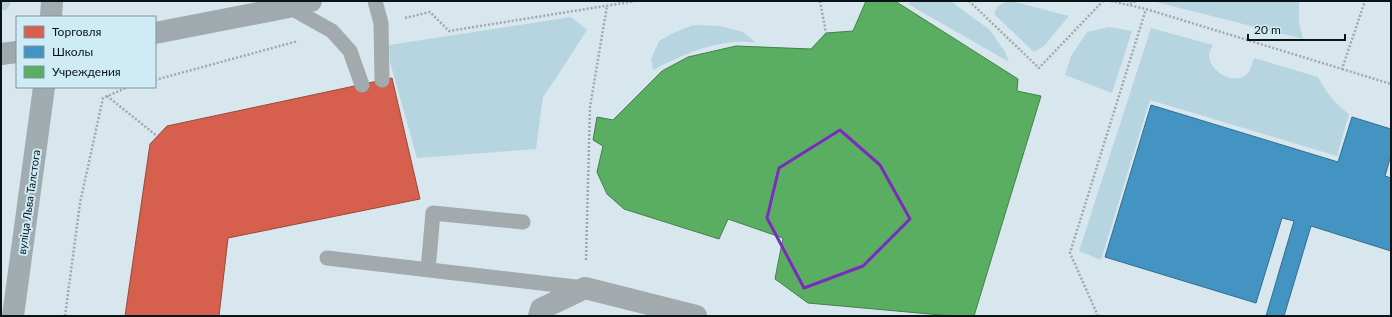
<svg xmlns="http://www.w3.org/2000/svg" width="1392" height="317" viewBox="0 0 1392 317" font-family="Lato,sans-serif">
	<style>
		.green { fill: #b7d5e1 }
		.shops { fill: #d6604d; stroke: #98493d }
		.schools { fill: #4393c3; stroke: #326d8f }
		.public { fill: #5aae61; stroke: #42804b }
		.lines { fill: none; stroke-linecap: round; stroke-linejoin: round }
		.path { stroke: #a1a8ac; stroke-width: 2.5; stroke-dasharray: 2 2; stroke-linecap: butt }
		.service { stroke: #a2aaad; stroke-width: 15 }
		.minor { stroke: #a2aaad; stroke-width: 22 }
		.secondary { stroke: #a0a9ad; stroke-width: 22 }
		.primary { stroke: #a1acb1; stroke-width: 22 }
		.marked { fill: none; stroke: #7b2cbf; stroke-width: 3; stroke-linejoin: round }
		.labels { text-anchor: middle; stroke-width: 4; stroke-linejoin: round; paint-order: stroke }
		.street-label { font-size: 11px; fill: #091417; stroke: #ceebf6 }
	</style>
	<rect width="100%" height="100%" fill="#d7e7ed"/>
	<path class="green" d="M 1,1 L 10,1 L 10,5 L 6,10 L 1,10 Z
		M 912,1 L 952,2 L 990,30 L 1005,52 L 1009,62 L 908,4 Z
		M 1008,1 L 1011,1 L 1069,16 L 1044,46 L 1034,52 L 994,14 L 998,6 Z
		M 1152,1 L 1299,1 L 1299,22 L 1303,39 Z
		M 571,17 L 587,30 L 558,75 L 543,97 L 536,149 L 417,158 L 390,62 L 389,45 Z
		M 693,25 L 720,26 L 743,32 L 756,43 C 721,37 684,54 653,70 L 651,59 L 659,41 L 673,33 Z
		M 1109,27 L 1132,31 L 1112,93 L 1065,75 L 1071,56 L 1087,32 Z
		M 1151,28 L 1213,45 L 1209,53 C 1209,57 1210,62 1212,65 C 1219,76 1234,83 1246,75 C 1251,71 1252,64 1254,58 L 1318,77 C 1326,92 1335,104 1349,114 L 1337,156 L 1150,100 L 1101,260 L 1079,251 Z"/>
	<path class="shops" d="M 392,78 L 420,199 L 228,238 L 219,316 L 125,316 L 150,144 L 167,126 Z"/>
	<path class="schools" d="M 1151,105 L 1338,162 L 1352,117 L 1391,129 L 1391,155 L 1385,176 L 1391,178 L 1391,251 L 1311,226 L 1284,316 L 1266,316 L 1294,221 L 1282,218 L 1256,303 L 1105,257 Z"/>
	<path class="public" d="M 866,1 L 895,1 L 1018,79 L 1017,91 L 1041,96 L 974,316 L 952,316 L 808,303 L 775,279 L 783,238 L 728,219 L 719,239 L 624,209 L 607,194 L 597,172 L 603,146 L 593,140 L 597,117 L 613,120 L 662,71 L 688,57 L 736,46 L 811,49 L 826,33 L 853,31 Z"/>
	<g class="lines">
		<path class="path" d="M 820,1 L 826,33
			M 969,1 L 1039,68 L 1103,1
			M 1111,1 L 1146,9 L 1342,69 L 1365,1
			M 1130,4 L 1136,1
			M 405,18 L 430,12 L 449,31 L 636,1
			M 1342,69 L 1391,84
			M 155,80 L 298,41
			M 107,96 L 157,136
			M 586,260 L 590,107 L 607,6
			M 65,316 L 80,203 L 103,98 L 128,87
			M 1098,316 L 1070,253 L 1146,9"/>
		<path class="service" d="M 375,1 L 381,23 L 382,80
			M 289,7 L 332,31 L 350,51 L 362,85
			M 327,258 L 584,288
			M 428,270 L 433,213 L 523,222"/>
		<path class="minor" d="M 539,316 L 541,309 L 585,288 L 696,316"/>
		<path class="secondary" d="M 155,33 L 289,7 L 311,1
			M 1,54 L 17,52"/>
		<path class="primary" d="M 51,17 L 52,1
			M 13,316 L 44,87"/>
	</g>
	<path class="marked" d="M 840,130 L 880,165 L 910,219 L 863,266 L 804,288 L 767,218 L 779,168 Z"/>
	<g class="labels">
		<g class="street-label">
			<text transform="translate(29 202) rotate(-82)" y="4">вуліца Льва Талстога</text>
		</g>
	</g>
	<rect width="1392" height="317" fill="none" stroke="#091417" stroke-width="4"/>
	<rect x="16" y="16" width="140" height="72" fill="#ceebf6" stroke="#7f959d"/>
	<rect x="24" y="26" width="20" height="12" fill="#d6604d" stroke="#7f959d"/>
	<text x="52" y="36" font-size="12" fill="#091417">Торговля</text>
	<rect x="24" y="46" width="20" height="12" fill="#4393c3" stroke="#7f959d"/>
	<text x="52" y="56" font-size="12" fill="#091417">Школы</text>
	<rect x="24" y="66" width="20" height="12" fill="#5aae61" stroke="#7f959d"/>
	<text x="52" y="76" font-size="12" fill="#091417">Учреждения</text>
	<path d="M1248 34v6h97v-6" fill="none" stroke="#091417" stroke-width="2"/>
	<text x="1254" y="34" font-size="12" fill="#091417" stroke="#ceebf6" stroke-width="3" paint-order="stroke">20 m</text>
</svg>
